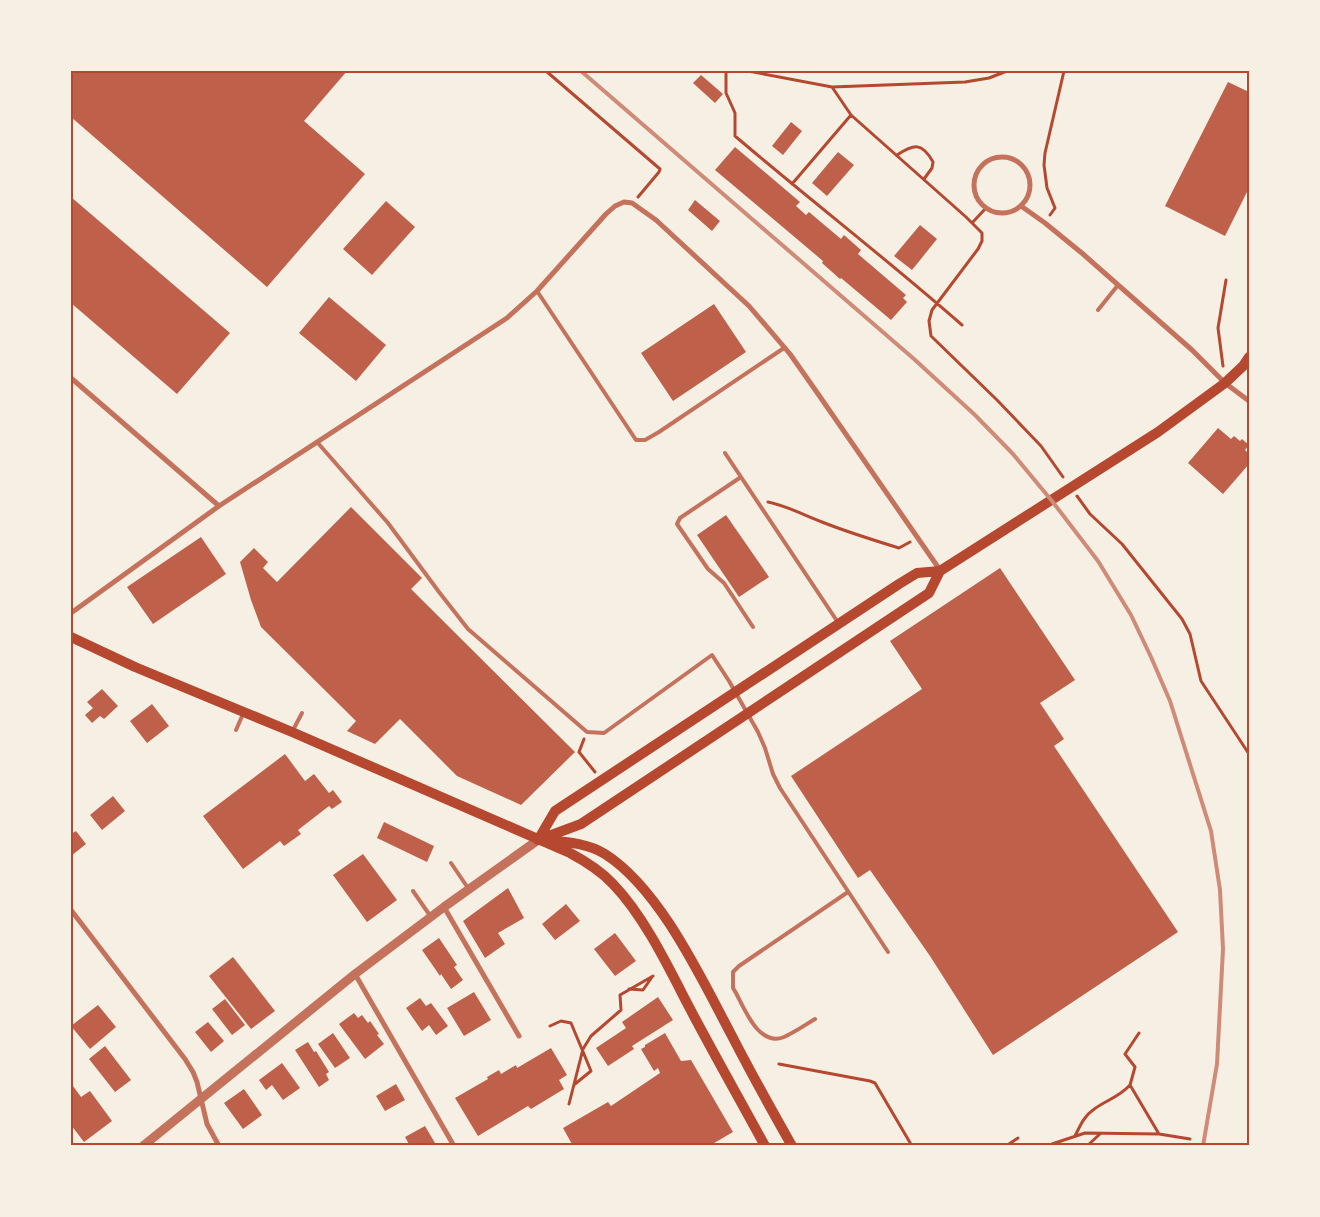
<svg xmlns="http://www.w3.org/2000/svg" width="1320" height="1217" viewBox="0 0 1320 1217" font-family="'Work Sans',sans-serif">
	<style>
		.building { fill: #bf614a }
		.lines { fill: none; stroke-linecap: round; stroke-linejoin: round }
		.path { stroke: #b5482f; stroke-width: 3 }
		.service { stroke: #c5725c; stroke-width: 4 }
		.minor { stroke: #c5725c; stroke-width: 5 }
		.tertiary { stroke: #c5725c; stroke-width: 9 }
		.secondary { stroke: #b5482f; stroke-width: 10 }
		.rail { stroke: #cf8b77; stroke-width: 4 }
		.neatline { fill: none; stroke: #b5482f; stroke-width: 2 }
	</style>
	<rect width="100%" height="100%" fill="#f6efe4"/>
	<path class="building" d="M 71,71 L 347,71 L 304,121 L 365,174 L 267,287 L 71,117 Z
		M 701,75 L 723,94 L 715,103 L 693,83 Z
		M 1228,82 L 1249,92 L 1249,188 L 1225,236 L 1165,206 Z
		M 791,122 L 802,131 L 783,155 L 772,146 Z
		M 735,147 L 800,202 L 796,206 L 806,215 L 809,212 L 841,239 L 844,235 L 861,250 L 858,254 L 906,295 L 903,298 L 907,302 L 891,320 L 841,278 L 840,279 L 822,263 L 823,261 L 715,170 Z
		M 838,152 L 854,165 L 827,196 L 812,183 Z
		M 71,197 L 230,333 L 177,394 L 71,303 Z
		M 695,200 L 720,221 L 712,231 L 688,210 Z
		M 386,201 L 415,227 L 372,275 L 343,249 Z
		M 920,225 L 937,239 L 912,270 L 894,256 Z
		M 329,297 L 386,345 L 356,381 L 299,333 Z
		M 714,304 L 746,352 L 673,401 L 641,353 Z
		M 1218,428 L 1231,439 L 1234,436 L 1240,441 L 1242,439 L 1249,445 L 1245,450 L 1249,454 L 1249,464 L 1223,494 L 1188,463 Z
		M 351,507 L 422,578 L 411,589 L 575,752 L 521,805 L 457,776 L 400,719 L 375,744 L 347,731 L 356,721 L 261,627 L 251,600 L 240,562 L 254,548 L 268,562 L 263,568 L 277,582 Z
		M 726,515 L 769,577 L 739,597 L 697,535 Z
		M 201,537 L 226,574 L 153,624 L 127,587 Z
		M 1000,568 L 1075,680 L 1040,703 L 1064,739 L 1054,746 L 1178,932 L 993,1055 L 930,956 L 870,870 L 858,878 L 791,776 L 922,689 L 890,641 Z
		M 102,689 L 118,706 L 104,719 L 100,716 L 92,723 L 85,715 L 93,708 L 87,702 Z
		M 152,704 L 169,726 L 147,743 L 130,721 Z
		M 285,754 L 305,781 L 314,774 L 329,793 L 333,790 L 342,802 L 332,809 L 329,806 L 298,830 L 301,834 L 284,846 L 280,841 L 243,869 L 203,816 Z
		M 113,796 L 125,811 L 102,830 L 90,815 Z
		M 384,822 L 434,846 L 427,862 L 377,838 Z
		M 76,831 L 86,844 L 71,856 L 71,834 Z
		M 363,854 L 397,900 L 367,922 L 333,875 Z
		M 508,888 L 524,918 L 498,933 L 505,944 L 485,958 L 463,921 Z
		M 566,904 L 580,921 L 555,940 L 542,924 Z
		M 615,933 L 636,961 L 615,976 L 594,949 Z
		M 439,938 L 457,965 L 454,967 L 463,980 L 451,989 L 441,974 L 440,976 L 422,950 Z
		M 233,957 L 275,1011 L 251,1029 L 209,976 Z
		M 474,992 L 491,1020 L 464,1036 L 447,1008 Z
		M 658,997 L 673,1020 L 632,1046 L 634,1049 L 608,1066 L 596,1048 L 626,1028 L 622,1022 Z
		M 420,998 L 426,1006 L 431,1003 L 448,1026 L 436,1035 L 429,1025 L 422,1031 L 406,1008 Z
		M 225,999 L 245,1025 L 232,1035 L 212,1009 Z
		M 98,1005 L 116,1027 L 90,1049 L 71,1026 Z
		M 354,1013 L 358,1018 L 362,1015 L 368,1023 L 370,1021 L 379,1034 L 377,1035 L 384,1044 L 365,1059 L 339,1024 Z
		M 208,1022 L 224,1041 L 211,1052 L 195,1032 Z
		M 333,1033 L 350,1058 L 335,1068 L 318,1044 Z
		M 665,1033 L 681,1061 L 691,1060 L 733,1132 L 709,1146 L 573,1146 L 563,1128 L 608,1102 L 611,1106 L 660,1073 L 658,1068 L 654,1071 L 641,1049 L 645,1047 L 645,1045 Z
		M 308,1042 L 314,1052 L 316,1051 L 329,1072 L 326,1074 L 329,1080 L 319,1087 L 295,1050 Z
		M 105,1046 L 131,1080 L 115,1092 L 89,1059 Z
		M 551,1048 L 567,1075 L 559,1080 L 564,1089 L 531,1109 L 528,1106 L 478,1136 L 455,1098 L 488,1079 L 487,1077 L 499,1070 L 501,1074 L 516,1065 L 517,1068 Z
		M 282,1063 L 300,1088 L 283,1100 L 272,1085 L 266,1090 L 259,1080 Z
		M 396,1084 L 405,1100 L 385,1111 L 376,1096 Z
		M 73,1086 L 81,1097 L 90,1091 L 112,1121 L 84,1142 L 71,1125 L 73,1122 L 71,1120 L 71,1088 Z
		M 244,1089 L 262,1115 L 243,1129 L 224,1103 Z
		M 425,1126 L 435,1143 L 429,1146 L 410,1146 L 405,1137 Z"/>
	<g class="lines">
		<path class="path" d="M 546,71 L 660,169 L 659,172 L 638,197
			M 726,71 L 726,93 L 735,113 L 735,136 C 810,200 888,260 962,325
			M 748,71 L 832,87 L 965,82 L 989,78 L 1007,71
			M 832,87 L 851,115 L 966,217 L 982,233 L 982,241 L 978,249 L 932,310 L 929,321 L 931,336 L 997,400 L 1041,446 L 1063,477
			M 897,155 C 914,144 922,142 933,162 L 932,168 L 924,179
			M 792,184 L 851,115
			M 1050,215 L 1055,208 L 1047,188 L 1044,165 L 1045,153 L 1064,71
			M 972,223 L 986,208
			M 1223,366 L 1218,328 L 1226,280
			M 1077,496 L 1090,514 L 1122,544 L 1182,619 L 1190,634 L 1201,681 L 1249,754
			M 768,502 C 787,506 804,515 822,522 C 847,532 873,540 899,548 L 910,542
			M 584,739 L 579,752 L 595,772
			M 629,989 L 643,990 L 652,977
			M 550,1026 L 561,1021 L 571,1023 L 591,1071 L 575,1084
			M 1139,1033 L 1125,1054 L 1135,1067 L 1130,1085 L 1159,1134
			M 779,1064 L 870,1081 L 875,1083 L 912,1146
			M 569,1104 L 583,1049 L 591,1036 L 621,1010 L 620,995 L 653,976
			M 1075,1136 C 1080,1126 1084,1116 1093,1110 C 1106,1100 1118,1098 1130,1085
			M 1006,1146 L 1018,1138
			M 1053,1146 L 1052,1144 L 1085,1133 L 1159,1134 L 1190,1139
			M 1087,1146 L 1101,1133"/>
		<path class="service" d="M 537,291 L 636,440 L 645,440 L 659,432 L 784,348
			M 1098,310 L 1118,285
			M 317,442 L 388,523 L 439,592 L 468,629 L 587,732 L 604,733 L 712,655 L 729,681 L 758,732 L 765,748 L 773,774 L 780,788 L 888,952
			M 725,453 L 839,624
			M 741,477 L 680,518 L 677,524 L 708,569 L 724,583 L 753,627
			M 236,730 L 243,714
			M 292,732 L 302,713
			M 451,863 L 468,888
			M 413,891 L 431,917
			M 815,1019 C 805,1025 795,1032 784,1037 C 759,1047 745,1010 736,993 L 733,988 L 733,972 L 739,966 L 848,892"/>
		<path class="minor" d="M974 185a28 28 0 1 1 56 0a28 28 0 1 1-56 0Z
			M 1021,206 L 1045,223 L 1083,254 L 1192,350 L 1225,383 L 1249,401
			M 71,378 L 219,506
			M 71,613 L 219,506 L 507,318 L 537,291 L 606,214 L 615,206 L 624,202 L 632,203 L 656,220 L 749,306 L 790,354 L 816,391 L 940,570
			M 444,907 L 519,1036
			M 71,910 L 185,1059 L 193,1072 L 197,1082 L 207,1124 L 219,1146
			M 355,974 L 454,1146"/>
		<path class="tertiary" d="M 143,1146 L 355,974 L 444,907 L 538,840"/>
		<path class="secondary" d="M 71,637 L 135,667 L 292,732 L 570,853 C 585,861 601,871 613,884 C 643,915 667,964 687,1003 C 712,1051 739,1098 765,1146
			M 538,840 L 555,811 L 899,584 L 917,573 L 940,571 L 1158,432 L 1225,383 L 1243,366 L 1249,357
			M 538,840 L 581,824 L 929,593 L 940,571
			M 546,840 C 567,842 587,843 605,854 C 660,889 701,978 732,1036 C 751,1073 771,1109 792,1146"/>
		<path class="rail" d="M 581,71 L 914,359 L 975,415 L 1013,454 L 1052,501 L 1098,561 L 1131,615 L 1151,657 L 1170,701 L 1211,831 L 1220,890 L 1223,949 L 1217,1064 L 1203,1146"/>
	</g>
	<rect width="1320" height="1217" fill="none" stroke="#f6efe4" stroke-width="145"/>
	<rect x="72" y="72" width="1176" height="1072" class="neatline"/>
</svg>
